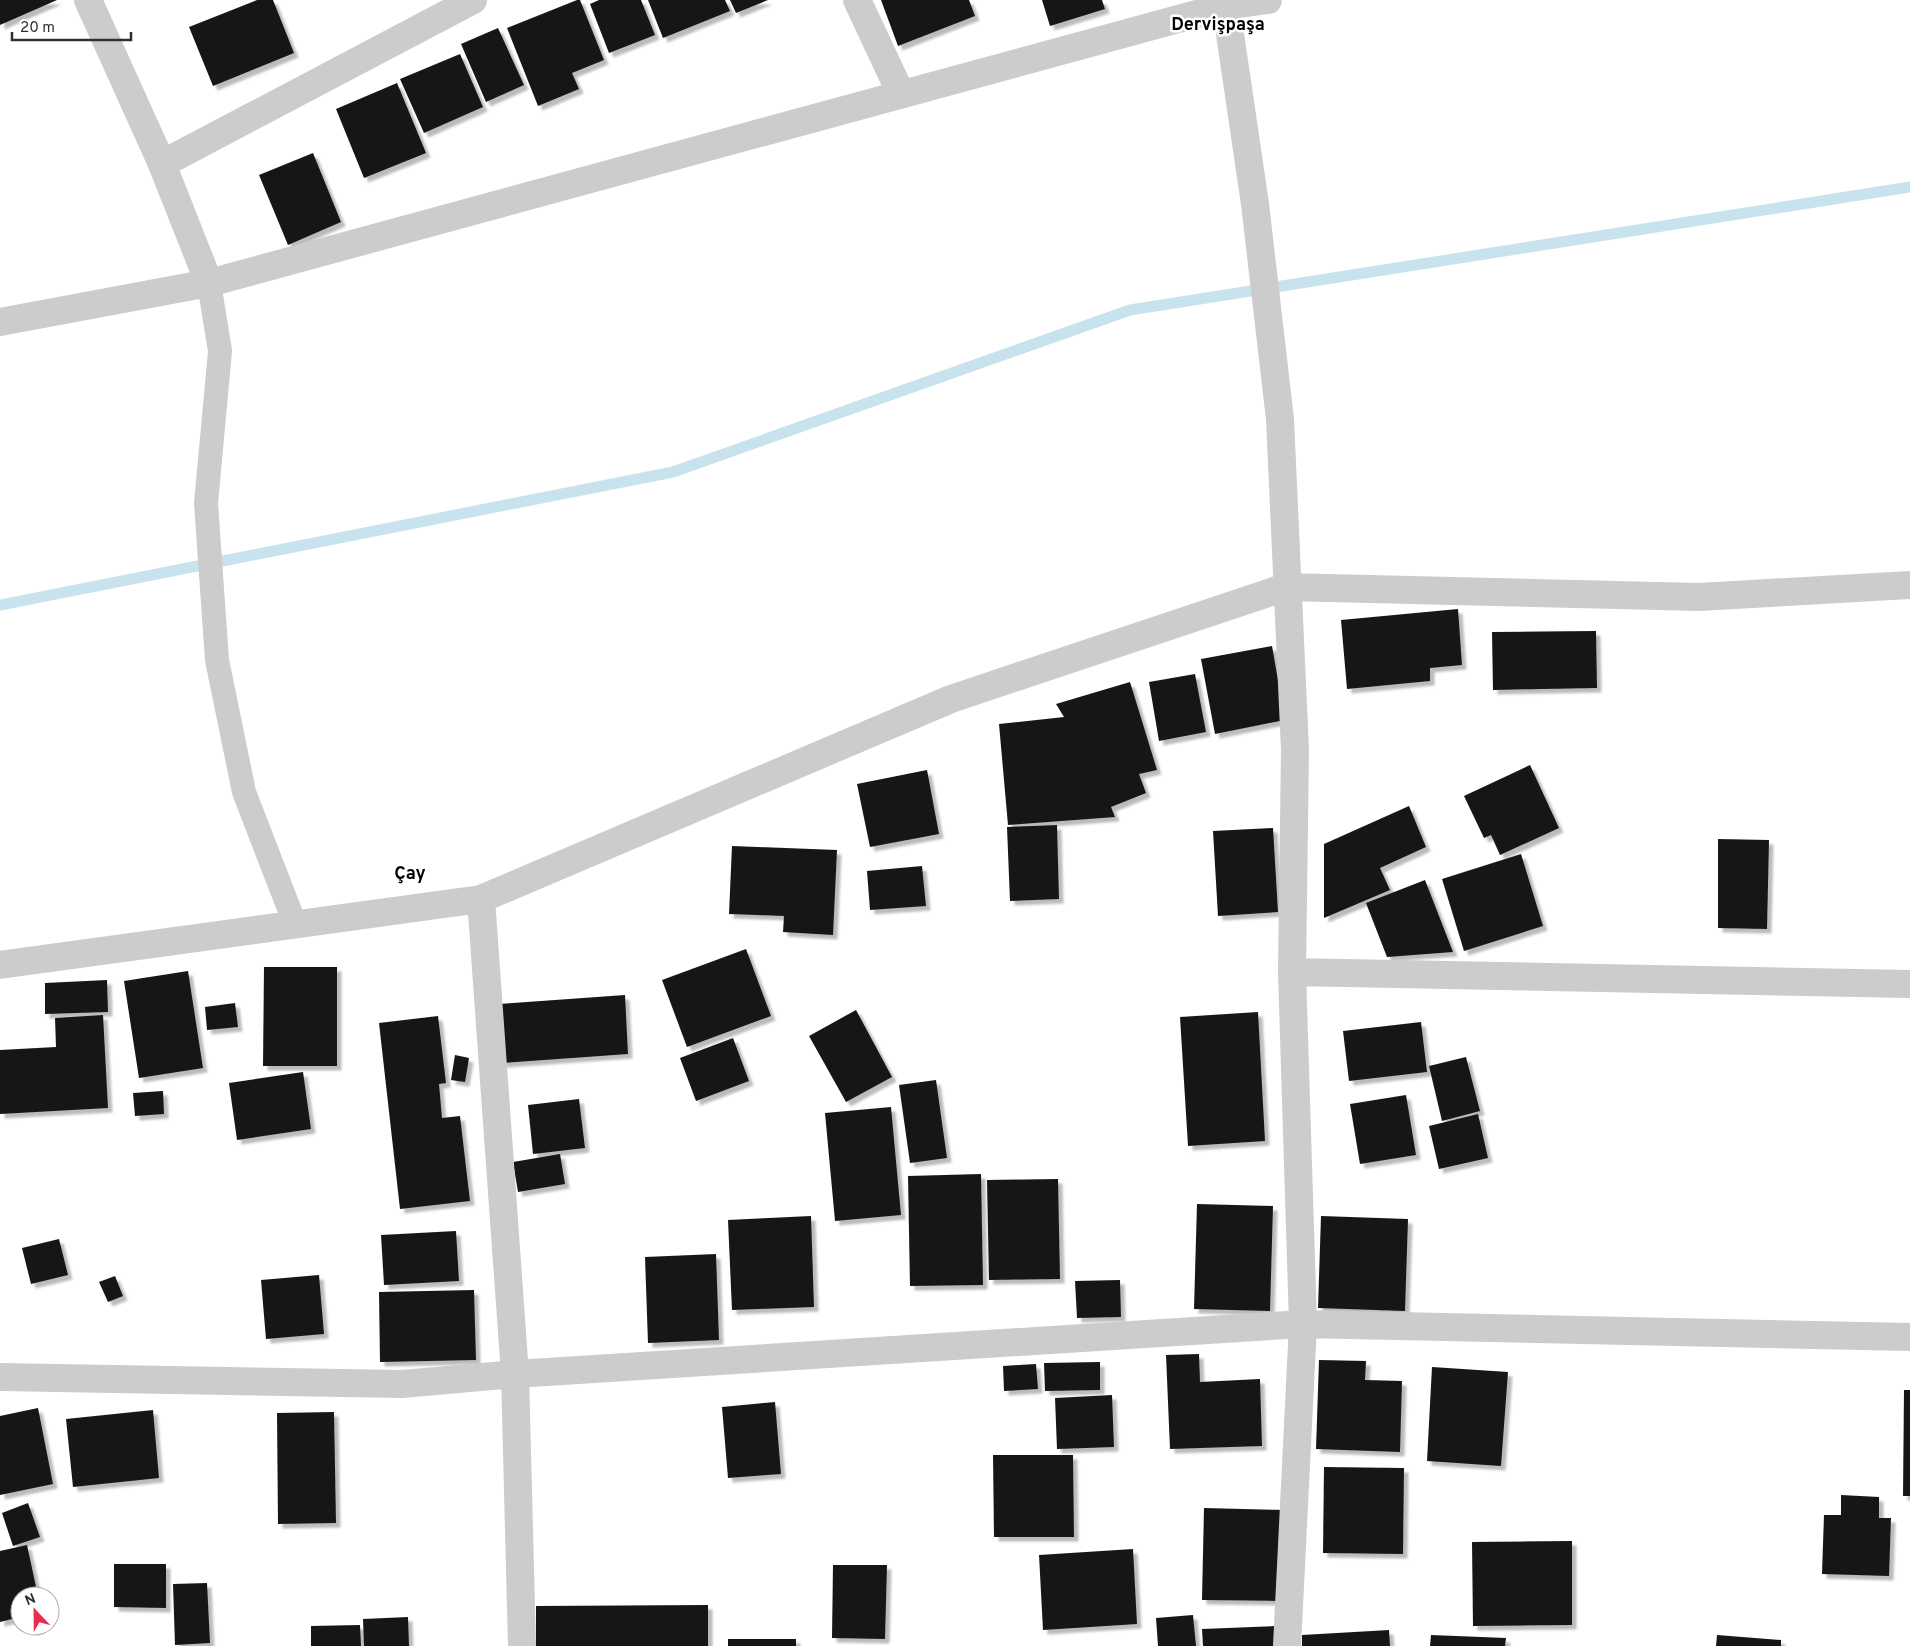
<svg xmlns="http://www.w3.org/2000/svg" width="1910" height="1646" viewBox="0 0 1910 1646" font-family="Overpass,sans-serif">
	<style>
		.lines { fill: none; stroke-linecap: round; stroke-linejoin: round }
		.stream { stroke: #c8e3ed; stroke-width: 11 }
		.building { fill: #161616; filter: url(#shadow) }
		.lane { stroke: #ccc; stroke-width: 24 }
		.street { stroke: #ccc; stroke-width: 28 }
		.labels { text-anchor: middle; stroke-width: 5; stroke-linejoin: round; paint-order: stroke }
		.district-label { font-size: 18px; font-weight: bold; fill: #000; stroke: #fff }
	</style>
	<defs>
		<filter id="shadow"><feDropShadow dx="4.5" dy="4.5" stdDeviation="1" flood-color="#0004"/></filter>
	</defs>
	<rect width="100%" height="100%" fill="#fff"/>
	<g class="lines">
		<path class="stream" d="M 0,605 L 673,472 L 1130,310 L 1910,187"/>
	</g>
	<path class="building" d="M 0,0 L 57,0 L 0,25 Z
		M 257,0 L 273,0 L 294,53 L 213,86 L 189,27 Z
		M 577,0 L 580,0 L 604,60 L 572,73 L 579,89 L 538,106 L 507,28 Z
		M 599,0 L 641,0 L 655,35 L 609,53 L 590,4 Z
		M 648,0 L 725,0 L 730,11 L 663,38 Z
		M 730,0 L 768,0 L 736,13 Z
		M 881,0 L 969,0 L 975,16 L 898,46 Z
		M 1042,0 L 1102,0 L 1105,9 L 1050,26 Z
		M 498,28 L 524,85 L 486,102 L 461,44 Z
		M 460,54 L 483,107 L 424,133 L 400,79 Z
		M 397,83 L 426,153 L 364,178 L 336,109 Z
		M 313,153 L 341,222 L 288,245 L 259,175 Z
		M 1458,609 L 1462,665 L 1430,668 L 1430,681 L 1347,689 L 1341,620 Z
		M 1596,631 L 1597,688 L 1493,690 L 1492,632 Z
		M 1272,646 L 1285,720 L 1215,734 L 1201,659 Z
		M 1195,674 L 1206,732 L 1159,741 L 1149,682 Z
		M 1130,682 L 1157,770 L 1139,774 L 1146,793 L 1111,807 L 1115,817 L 1008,825 L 999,724 L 1064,717 L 1056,704 Z
		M 1530,765 L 1559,828 L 1500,855 L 1491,835 L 1484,838 L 1464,796 Z
		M 927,770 L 939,834 L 870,847 L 857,784 Z
		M 1409,806 L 1426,847 L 1380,868 L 1390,890 L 1324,918 L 1324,844 Z
		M 1057,825 L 1059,899 L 1010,901 L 1007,827 Z
		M 1273,828 L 1278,912 L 1218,916 L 1213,831 Z
		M 1718,839 L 1769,840 L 1767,929 L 1718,928 Z
		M 732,846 L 837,850 L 833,935 L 783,932 L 784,916 L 729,914 Z
		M 1521,854 L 1543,926 L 1464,951 L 1442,879 Z
		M 922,866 L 926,906 L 870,910 L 867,871 Z
		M 1425,880 L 1453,952 L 1387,957 L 1366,903 Z
		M 746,949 L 771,1016 L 687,1047 L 662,980 Z
		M 264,967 L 337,967 L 337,1066 L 263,1066 Z
		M 188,971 L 203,1068 L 139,1078 L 124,981 Z
		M 107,980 L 108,1012 L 45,1014 L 45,983 Z
		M 625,995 L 628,1054 L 502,1063 L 498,1004 Z
		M 235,1003 L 238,1027 L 207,1030 L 205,1007 Z
		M 856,1010 L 892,1077 L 846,1102 L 809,1036 Z
		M 1258,1012 L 1265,1141 L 1188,1146 L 1180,1017 Z
		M 103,1015 L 108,1108 L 0,1114 L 0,1050 L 56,1047 L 55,1018 Z
		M 438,1016 L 446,1083 L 439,1084 L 442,1118 L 460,1116 L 470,1201 L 400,1209 L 379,1023 Z
		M 1421,1022 L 1427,1072 L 1349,1081 L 1343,1031 Z
		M 733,1038 L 749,1081 L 696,1101 L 680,1058 Z
		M 455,1055 L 469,1058 L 465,1082 L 451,1080 Z
		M 1466,1057 L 1480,1111 L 1442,1121 L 1429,1066 Z
		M 303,1072 L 311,1129 L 237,1140 L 229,1083 Z
		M 936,1080 L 947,1158 L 910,1163 L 899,1085 Z
		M 163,1091 L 164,1114 L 135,1116 L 133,1093 Z
		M 1406,1095 L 1416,1155 L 1360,1164 L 1350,1104 Z
		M 579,1099 L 585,1148 L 533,1154 L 528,1105 Z
		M 891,1107 L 901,1215 L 835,1221 L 825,1113 Z
		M 1478,1114 L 1488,1158 L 1439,1169 L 1429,1126 Z
		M 560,1154 L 565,1184 L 518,1192 L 513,1162 Z
		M 981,1174 L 983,1285 L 910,1286 L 908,1176 Z
		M 1058,1179 L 1060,1279 L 989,1280 L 987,1180 Z
		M 1197,1204 L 1273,1206 L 1270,1311 L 1194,1309 Z
		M 811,1216 L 814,1307 L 732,1310 L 728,1220 Z
		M 1321,1216 L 1408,1219 L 1405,1311 L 1318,1308 Z
		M 456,1231 L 459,1281 L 384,1285 L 381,1235 Z
		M 59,1239 L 68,1275 L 31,1284 L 22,1248 Z
		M 716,1254 L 719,1340 L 648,1343 L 645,1257 Z
		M 319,1275 L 324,1334 L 266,1339 L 261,1280 Z
		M 115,1276 L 123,1296 L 108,1302 L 99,1282 Z
		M 1120,1280 L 1121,1317 L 1077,1318 L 1075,1281 Z
		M 474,1290 L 476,1360 L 380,1362 L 379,1292 Z
		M 1199,1354 L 1200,1382 L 1260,1379 L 1262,1446 L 1170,1449 L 1166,1355 Z
		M 1319,1360 L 1366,1361 L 1365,1380 L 1402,1381 L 1400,1452 L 1316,1449 Z
		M 1100,1362 L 1100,1390 L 1045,1391 L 1044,1363 Z
		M 1036,1364 L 1038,1389 L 1004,1391 L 1003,1366 Z
		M 1432,1367 L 1508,1372 L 1501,1466 L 1427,1461 Z
		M 1904,1390 L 1910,1390 L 1910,1496 L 1903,1496 Z
		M 1112,1395 L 1114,1447 L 1057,1449 L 1055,1398 Z
		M 775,1402 L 781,1474 L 728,1478 L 722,1407 Z
		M 38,1408 L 53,1484 L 0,1495 L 0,1416 Z
		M 153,1410 L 159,1478 L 73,1487 L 66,1419 Z
		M 334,1412 L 336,1523 L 278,1524 L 277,1413 Z
		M 993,1455 L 1073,1455 L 1074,1537 L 994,1537 Z
		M 1324,1467 L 1404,1468 L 1403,1554 L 1323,1553 Z
		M 1841,1495 L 1879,1497 L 1879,1518 L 1891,1518 L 1889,1576 L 1822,1574 L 1824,1515 L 1841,1515 Z
		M 28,1503 L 40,1537 L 13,1546 L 2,1513 Z
		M 1204,1508 L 1286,1510 L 1283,1601 L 1202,1600 Z
		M 1572,1541 L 1572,1625 L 1473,1626 L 1472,1542 Z
		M 27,1545 L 38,1596 L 20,1596 L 20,1617 L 0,1622 L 0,1551 Z
		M 1133,1549 L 1137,1624 L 1043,1630 L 1039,1555 Z
		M 114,1564 L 166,1564 L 166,1608 L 114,1607 Z
		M 833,1565 L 887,1565 L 885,1639 L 832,1638 Z
		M 207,1583 L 210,1643 L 175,1645 L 173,1584 Z
		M 708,1605 L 708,1646 L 536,1646 L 536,1606 Z
		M 1193,1615 L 1196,1646 L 1158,1646 L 1156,1618 Z
		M 408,1617 L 409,1646 L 364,1646 L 363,1619 Z
		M 360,1625 L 361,1646 L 311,1646 L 311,1626 Z
		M 1276,1626 L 1277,1646 L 1203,1646 L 1202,1629 Z
		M 1389,1630 L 1390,1646 L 1302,1646 L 1302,1635 Z
		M 1431,1635 L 1506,1638 L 1505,1646 L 1430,1646 Z
		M 1717,1635 L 1781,1640 L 1781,1646 L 1716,1646 Z
		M 728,1639 L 796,1639 L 796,1646 L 728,1646 Z"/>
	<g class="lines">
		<path class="lane" d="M 209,283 L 220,351 L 206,503 L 217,660 L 244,792 L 295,924"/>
		<path class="street" d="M 88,0 L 162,164 L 209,283
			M 857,0 L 901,94
			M 1225,0 L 1255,204 L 1280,419 L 1295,750 L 1292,972 L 1303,1324 L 1287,1646
			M 162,164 L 473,0
			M 0,322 L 209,283 L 1226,6 L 1268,0
			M 481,899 L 515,1374 L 522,1646
			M 0,965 L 481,899 L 951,699 L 1286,587 L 1699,597 L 1910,585
			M 1292,972 L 1910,984
			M 0,1377 L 402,1384 L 515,1374 L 1303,1324 L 1910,1337"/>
	</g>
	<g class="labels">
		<g class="district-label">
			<text x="1218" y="30">Dervişpaşa</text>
			<text x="410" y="879">Çay</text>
		</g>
	</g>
	<g transform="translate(35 1611) rotate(338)"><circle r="24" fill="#ffffff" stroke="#acacac"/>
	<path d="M0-4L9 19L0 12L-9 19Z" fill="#ea2c50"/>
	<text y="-8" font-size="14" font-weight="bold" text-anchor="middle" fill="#2f2f2f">N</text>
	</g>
	<path d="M12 32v8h119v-8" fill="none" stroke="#2f2f2f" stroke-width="2.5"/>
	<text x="20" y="32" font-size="15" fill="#2f2f2f" stroke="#ffffff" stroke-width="4" paint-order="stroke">20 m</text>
</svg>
